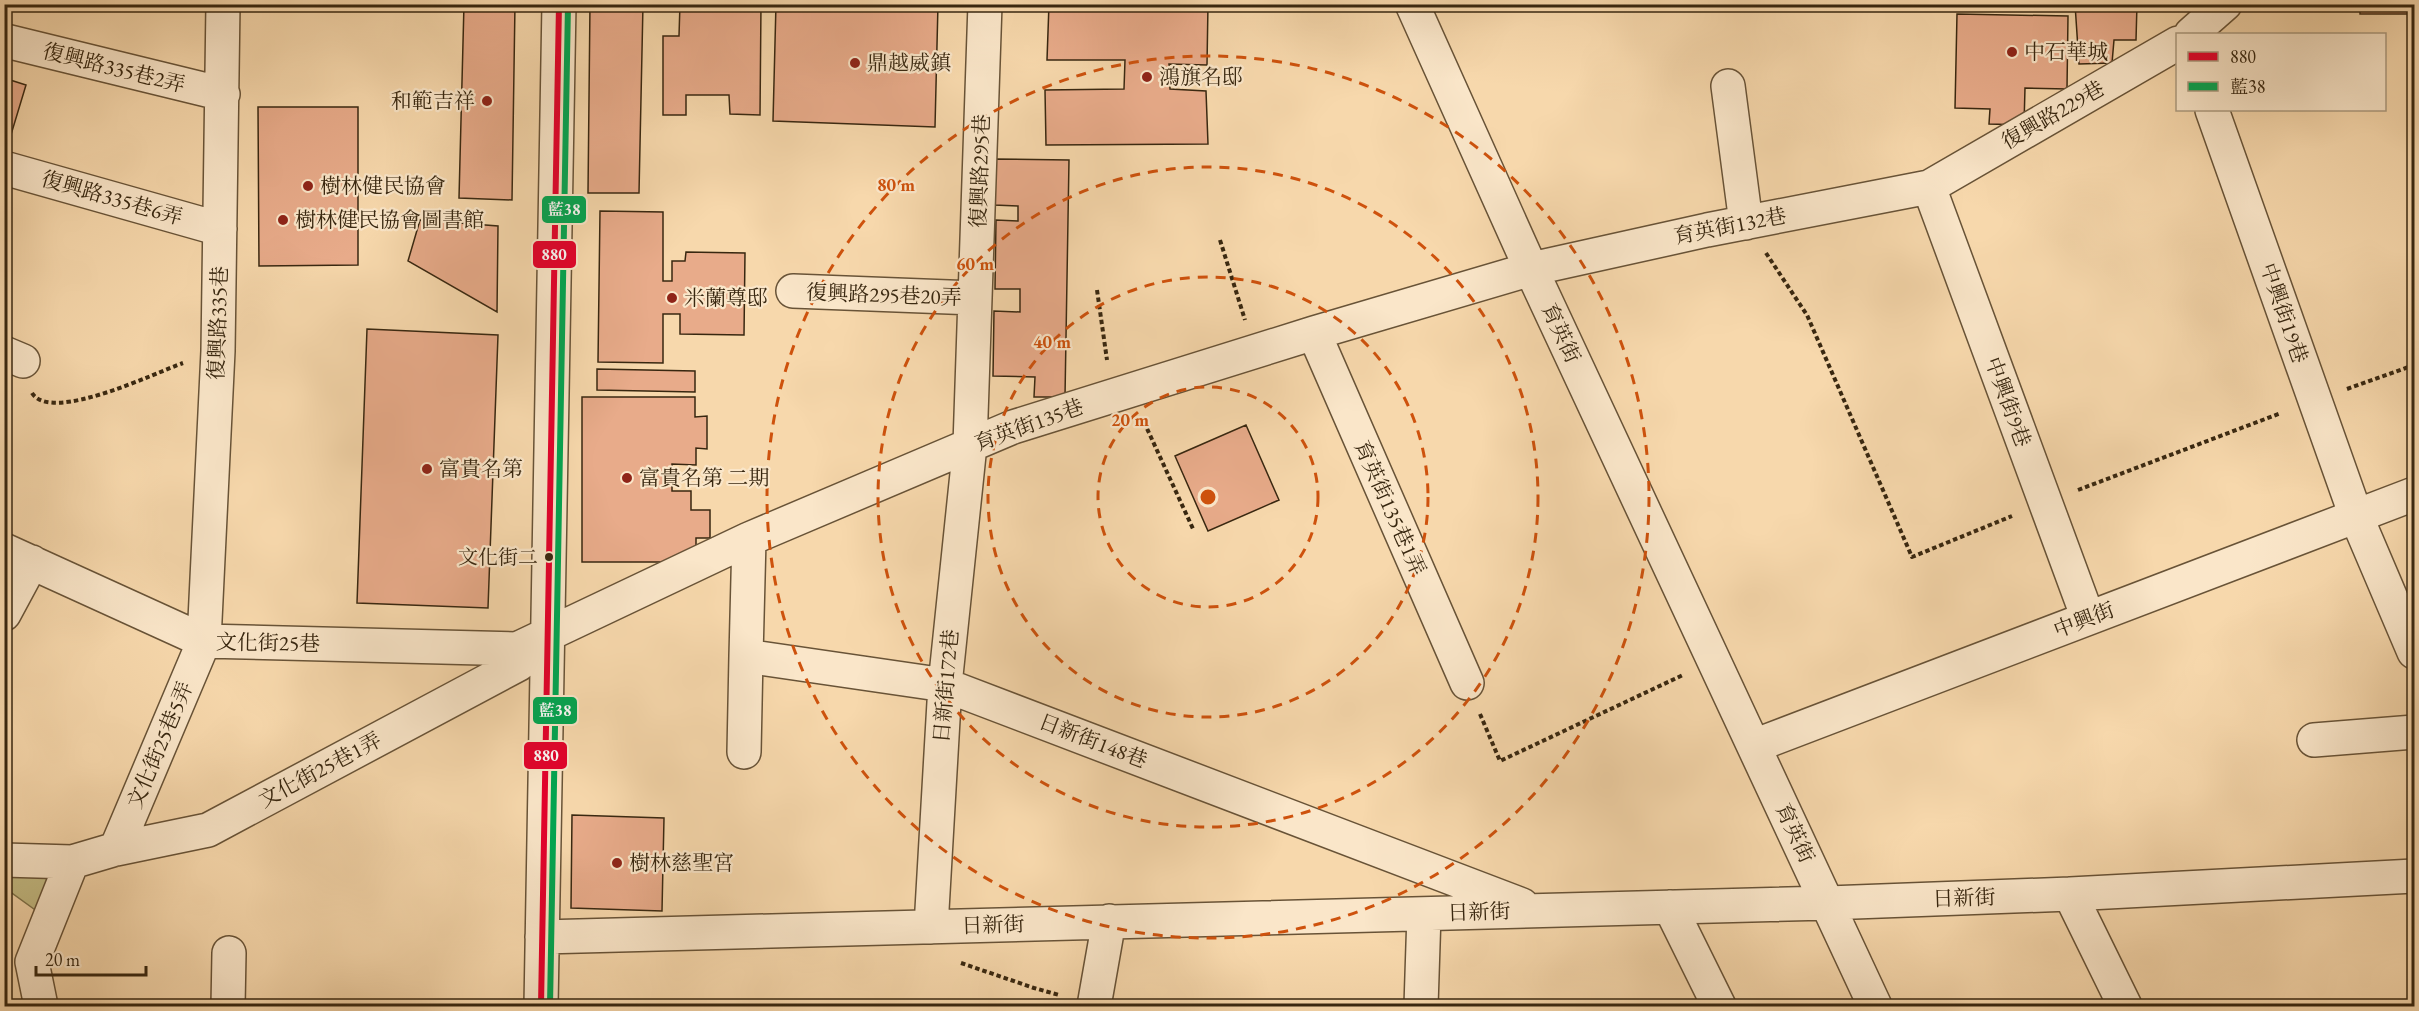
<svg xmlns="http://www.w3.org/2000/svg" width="2419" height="1011" viewBox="0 0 2419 1011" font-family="'EB Garamond','Noto Serif TC',serif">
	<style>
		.green { fill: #c4bc84; stroke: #7e724a; stroke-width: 1.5 }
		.building { fill: #e8ab8a; stroke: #382710; stroke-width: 1.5 }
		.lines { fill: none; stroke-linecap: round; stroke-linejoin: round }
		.minor-casing { stroke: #685337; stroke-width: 36 }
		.path { stroke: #382710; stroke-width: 4; stroke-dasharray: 4.5 3; stroke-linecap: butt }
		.minor { stroke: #fae6c9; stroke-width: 33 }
		.bus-1-casing { stroke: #fae6c9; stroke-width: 10 }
		.bus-2-casing { stroke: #fae6c9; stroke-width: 10 }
		.bus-1 { stroke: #e4002b; stroke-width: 6 }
		.bus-2 { stroke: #00a651; stroke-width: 6 }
		.ring { fill: none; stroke: #ce520d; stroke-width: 3; stroke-dasharray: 10 8 }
		.poi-dot { fill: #8f2418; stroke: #fae6c9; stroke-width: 2 }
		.bus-dot { fill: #382710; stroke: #fae6c9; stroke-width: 2 }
		.labels { text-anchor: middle; stroke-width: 4.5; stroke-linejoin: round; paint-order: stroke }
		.bus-label { font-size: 20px; fill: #382710; stroke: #fae6c9; text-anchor: end }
		.poi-label { font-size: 21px; fill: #382710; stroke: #fae6c9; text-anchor: start }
		.street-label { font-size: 21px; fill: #382710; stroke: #fae6c9 }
		.centre { fill: #ce520d; stroke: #fae6c9; stroke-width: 3 }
		.ring-label { font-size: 18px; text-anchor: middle; font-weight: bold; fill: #ce520d; stroke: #fae6c9; stroke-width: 4.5; stroke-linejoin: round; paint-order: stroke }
		.line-badge { stroke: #fae6c9; stroke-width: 2 }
		.badge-label { font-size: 16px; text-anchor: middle; font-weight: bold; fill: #fff }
	</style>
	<rect width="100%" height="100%" fill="#f7d8ac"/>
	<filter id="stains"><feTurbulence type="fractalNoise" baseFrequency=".00333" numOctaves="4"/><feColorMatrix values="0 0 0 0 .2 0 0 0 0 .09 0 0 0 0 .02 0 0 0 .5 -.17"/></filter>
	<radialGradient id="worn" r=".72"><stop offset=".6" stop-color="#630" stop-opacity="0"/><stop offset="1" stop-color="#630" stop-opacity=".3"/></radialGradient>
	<path class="green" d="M 5,871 L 59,871 L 38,912 L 5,888 Z"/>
	<path class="building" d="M 464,4 L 515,4 L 512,200 L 459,198 Z
		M 590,4 L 643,4 L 639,193 L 588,193 Z
		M 680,4 L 761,4 L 760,115 L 730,114 L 729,95 L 686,95 L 686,115 L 663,115 L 663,36 L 679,36 Z
		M 776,4 L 938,4 L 935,127 L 773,121 Z
		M 1049,4 L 1208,4 L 1207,65 L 1169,64 L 1170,89 L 1206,91 L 1208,144 L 1046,145 L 1045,90 L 1124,89 L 1125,60 L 1047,60 Z
		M 2075,4 L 2137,4 L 2136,40 L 2114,40 L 2112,63 L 2079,64 Z
		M 2360,4 L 2414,4 L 2414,14 L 2360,14 Z
		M 1957,14 L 2068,16 L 2067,89 L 2025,88 L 2024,125 L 1989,124 L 1990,109 L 1955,108 Z
		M 4,78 L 26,85 L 10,138 L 4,137 Z
		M 258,107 L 358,107 L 358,265 L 259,266 Z
		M 995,159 L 1069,160 L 1065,397 L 1034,397 L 1035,377 L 993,376 L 994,311 L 1020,312 L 1020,289 L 995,289 L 996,220 L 1018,221 L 1018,206 L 994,205 Z
		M 600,211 L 663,212 L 663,281 L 672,281 L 672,261 L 685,261 L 686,252 L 745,253 L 744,335 L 680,334 L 680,314 L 663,314 L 663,363 L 598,362 Z
		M 420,220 L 498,226 L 497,312 L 408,261 Z
		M 367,329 L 498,335 L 488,608 L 357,603 Z
		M 597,369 L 695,371 L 695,392 L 597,390 Z
		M 582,397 L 695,397 L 695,417 L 707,416 L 707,449 L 696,448 L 696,465 L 672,464 L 672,491 L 691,491 L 691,510 L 710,510 L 710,538 L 696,538 L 696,562 L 582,562 Z
		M 1246,425 L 1279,500 L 1208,531 L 1175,456 Z
		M 572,815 L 664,818 L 662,911 L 571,908 Z"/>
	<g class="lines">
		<g class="minor-casing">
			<path id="minor" d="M 1412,4 L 1531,269 L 1875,1006
				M 2191,34 L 2225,4
				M 6,41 L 223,94
				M 1728,86 L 1746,223
				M 2212,110 L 2356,516 L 2414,652
				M 4,168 L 220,229
				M 1929,187 L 2088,618
				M 793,291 L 975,298
				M 1314,333 L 1467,683
				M 4,353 L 23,361
				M 749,539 L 746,656 L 945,685 L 1522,905
				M 4,550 L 204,641 L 517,649 L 749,539 L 1013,427 L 1314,333 L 1531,269 L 1707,230 L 1929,187 L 2178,43
				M 4,614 L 32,562
				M 2314,740 L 2414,732
				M 1754,746 L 2414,494
				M 744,752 L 746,656
				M 116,849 L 204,641 L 218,351 L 223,4
				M 4,860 L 72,862 L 116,849 L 208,830 L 519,664 L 538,644
				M 2070,894 L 2125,1006
				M 1670,907 L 1719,1006
				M 931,927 L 945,685 L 970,445 L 985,4
				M 542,937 L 1828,903 L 2070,894 L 2414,876
				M 41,1006 L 32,962 L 72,862
				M 228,1006 L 229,953
				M 541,1006 L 559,4
				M 1094,1006 L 1109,921
				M 1421,1006 L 1424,914"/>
		</g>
		<path class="path" d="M 1220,240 L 1245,320
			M 1766,253 L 1807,315 L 1912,557 L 2012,516
			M 1097,290 L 1107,360
			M 2347,389 L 2414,365
			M 32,393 C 51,424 157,372 183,363
			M 1144,422 L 1194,531
			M 2078,490 L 2281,413
			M 1480,714 L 1500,761 L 1683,675
			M 961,963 L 1034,988 L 1059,995"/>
		<use href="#minor" class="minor"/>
		<g class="bus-1-casing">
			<path id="bus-1" d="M 541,1006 L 559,4"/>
		</g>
		<g class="bus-2-casing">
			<path id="bus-2" d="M 550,1006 L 568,4"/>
		</g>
		<use href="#bus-1" class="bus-1"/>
		<use href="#bus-2" class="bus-2"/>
	</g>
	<g class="ring">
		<circle cx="1208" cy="497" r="110"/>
		<circle cx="1208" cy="497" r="220"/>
		<circle cx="1208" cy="497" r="330"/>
		<circle cx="1208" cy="497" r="441"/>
	</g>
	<g class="poi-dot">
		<circle cx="2012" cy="52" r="6"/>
		<circle cx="855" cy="63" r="6"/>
		<circle cx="1147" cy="77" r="6"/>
		<circle cx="487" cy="101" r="6"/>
		<circle cx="308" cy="186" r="6"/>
		<circle cx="283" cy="220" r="6"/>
		<circle cx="672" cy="298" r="6"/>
		<circle cx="427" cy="469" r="6"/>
		<circle cx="627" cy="478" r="6"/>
		<circle cx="617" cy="863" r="6"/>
	</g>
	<circle class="bus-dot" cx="549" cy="557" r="5"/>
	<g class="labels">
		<g class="bus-label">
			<text x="538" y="564">文化街二</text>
		</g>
		<g class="poi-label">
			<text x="2024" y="59">中石華城</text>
			<text x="867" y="70">鼎越威鎮</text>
			<text x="1159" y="84">鴻旗名邸</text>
			<text x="475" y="108" text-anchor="end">和範吉祥</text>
			<text x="320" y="193">樹林健民協會</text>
			<text x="295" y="227">樹林健民協會圖書館</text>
			<text x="684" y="305">米蘭尊邸</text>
			<text x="439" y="476">富貴名第</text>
			<text x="639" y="485">富貴名第 二期</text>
			<text x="629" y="870">樹林慈聖宮</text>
		</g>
		<g class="street-label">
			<text transform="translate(114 68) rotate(14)" y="7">復興路335巷2弄</text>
			<text transform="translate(2053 115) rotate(-30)" y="7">復興路229巷</text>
			<text transform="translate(980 171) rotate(-88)" y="7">復興路295巷</text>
			<text transform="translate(112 198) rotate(16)" y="7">復興路335巷6弄</text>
			<text transform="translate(1730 226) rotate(-11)" y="7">育英街132巷</text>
			<text transform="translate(884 295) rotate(2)" y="7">復興路295巷20弄</text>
			<text transform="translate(2284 313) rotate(71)" y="7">中興街19巷</text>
			<text transform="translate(218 323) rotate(-88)" y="7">復興路335巷</text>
			<text transform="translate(1561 333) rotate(65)" y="7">育英街</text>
			<text transform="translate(2008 402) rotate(70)" y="7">中興街9巷</text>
			<text transform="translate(1029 425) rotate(-20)" y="7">育英街135巷</text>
			<text transform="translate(1390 508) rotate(66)" y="7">育英街135巷1弄</text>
			<text transform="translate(2084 620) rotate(-21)" y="7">中興街</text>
			<text transform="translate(268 643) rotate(1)" y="7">文化街25巷</text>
			<text transform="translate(946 686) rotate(-85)" y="7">日新街172巷</text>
			<text transform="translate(1093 741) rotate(21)" y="7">日新街148巷</text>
			<text transform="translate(160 745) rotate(-67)" y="7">文化街25巷5弄</text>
			<text transform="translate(320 770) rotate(-28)" y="7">文化街25巷1弄</text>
			<text transform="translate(1795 833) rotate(65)" y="7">育英街</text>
			<text transform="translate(1964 898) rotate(-2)" y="7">日新街</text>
			<text transform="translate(1479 912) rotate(-2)" y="7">日新街</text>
			<text transform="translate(993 925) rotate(-2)" y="7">日新街</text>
		</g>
	</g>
	<circle cx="1208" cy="497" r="9" class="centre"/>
	<g class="ring-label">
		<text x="896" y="191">80 m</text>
		<text x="975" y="270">60 m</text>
		<text x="1052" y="348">40 m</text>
		<text x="1130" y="426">20 m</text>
	</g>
	<g class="line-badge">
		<rect x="541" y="195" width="46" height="29" rx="6" fill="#00a651"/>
		<rect x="532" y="240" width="45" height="29" rx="6" fill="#e4002b"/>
		<rect x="532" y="696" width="46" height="29" rx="6" fill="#00a651"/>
		<rect x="523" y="741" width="45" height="29" rx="6" fill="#e4002b"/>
	</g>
	<g class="badge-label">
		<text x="564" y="215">藍38</text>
		<text x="554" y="260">880</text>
		<text x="555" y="716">藍38</text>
		<text x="546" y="761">880</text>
	</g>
	<rect width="2419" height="1011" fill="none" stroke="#f7d8ac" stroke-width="24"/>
	<rect x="6" y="6" width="2407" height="999" fill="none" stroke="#382710" stroke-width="3"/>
	<rect x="12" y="12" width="2395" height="987" fill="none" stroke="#382710" stroke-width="1.5"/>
	<rect x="2176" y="33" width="210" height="78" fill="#fae6c9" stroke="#ac9a7f" stroke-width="1.5"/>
	<rect x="2188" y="52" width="30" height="9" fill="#e4002b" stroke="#ac9a7f" stroke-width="1.5"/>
	<text x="2230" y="63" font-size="18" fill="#382710">880</text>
	<rect x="2188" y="82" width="30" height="9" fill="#00a651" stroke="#ac9a7f" stroke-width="1.5"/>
	<text x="2230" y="93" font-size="18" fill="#382710">藍38</text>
	<path d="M36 966v9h110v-9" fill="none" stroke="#382710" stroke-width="3"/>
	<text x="45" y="966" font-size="18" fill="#382710" stroke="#fae6c9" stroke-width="4.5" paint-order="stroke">20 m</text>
	<rect width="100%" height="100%" filter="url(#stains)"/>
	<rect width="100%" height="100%" fill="url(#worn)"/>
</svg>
